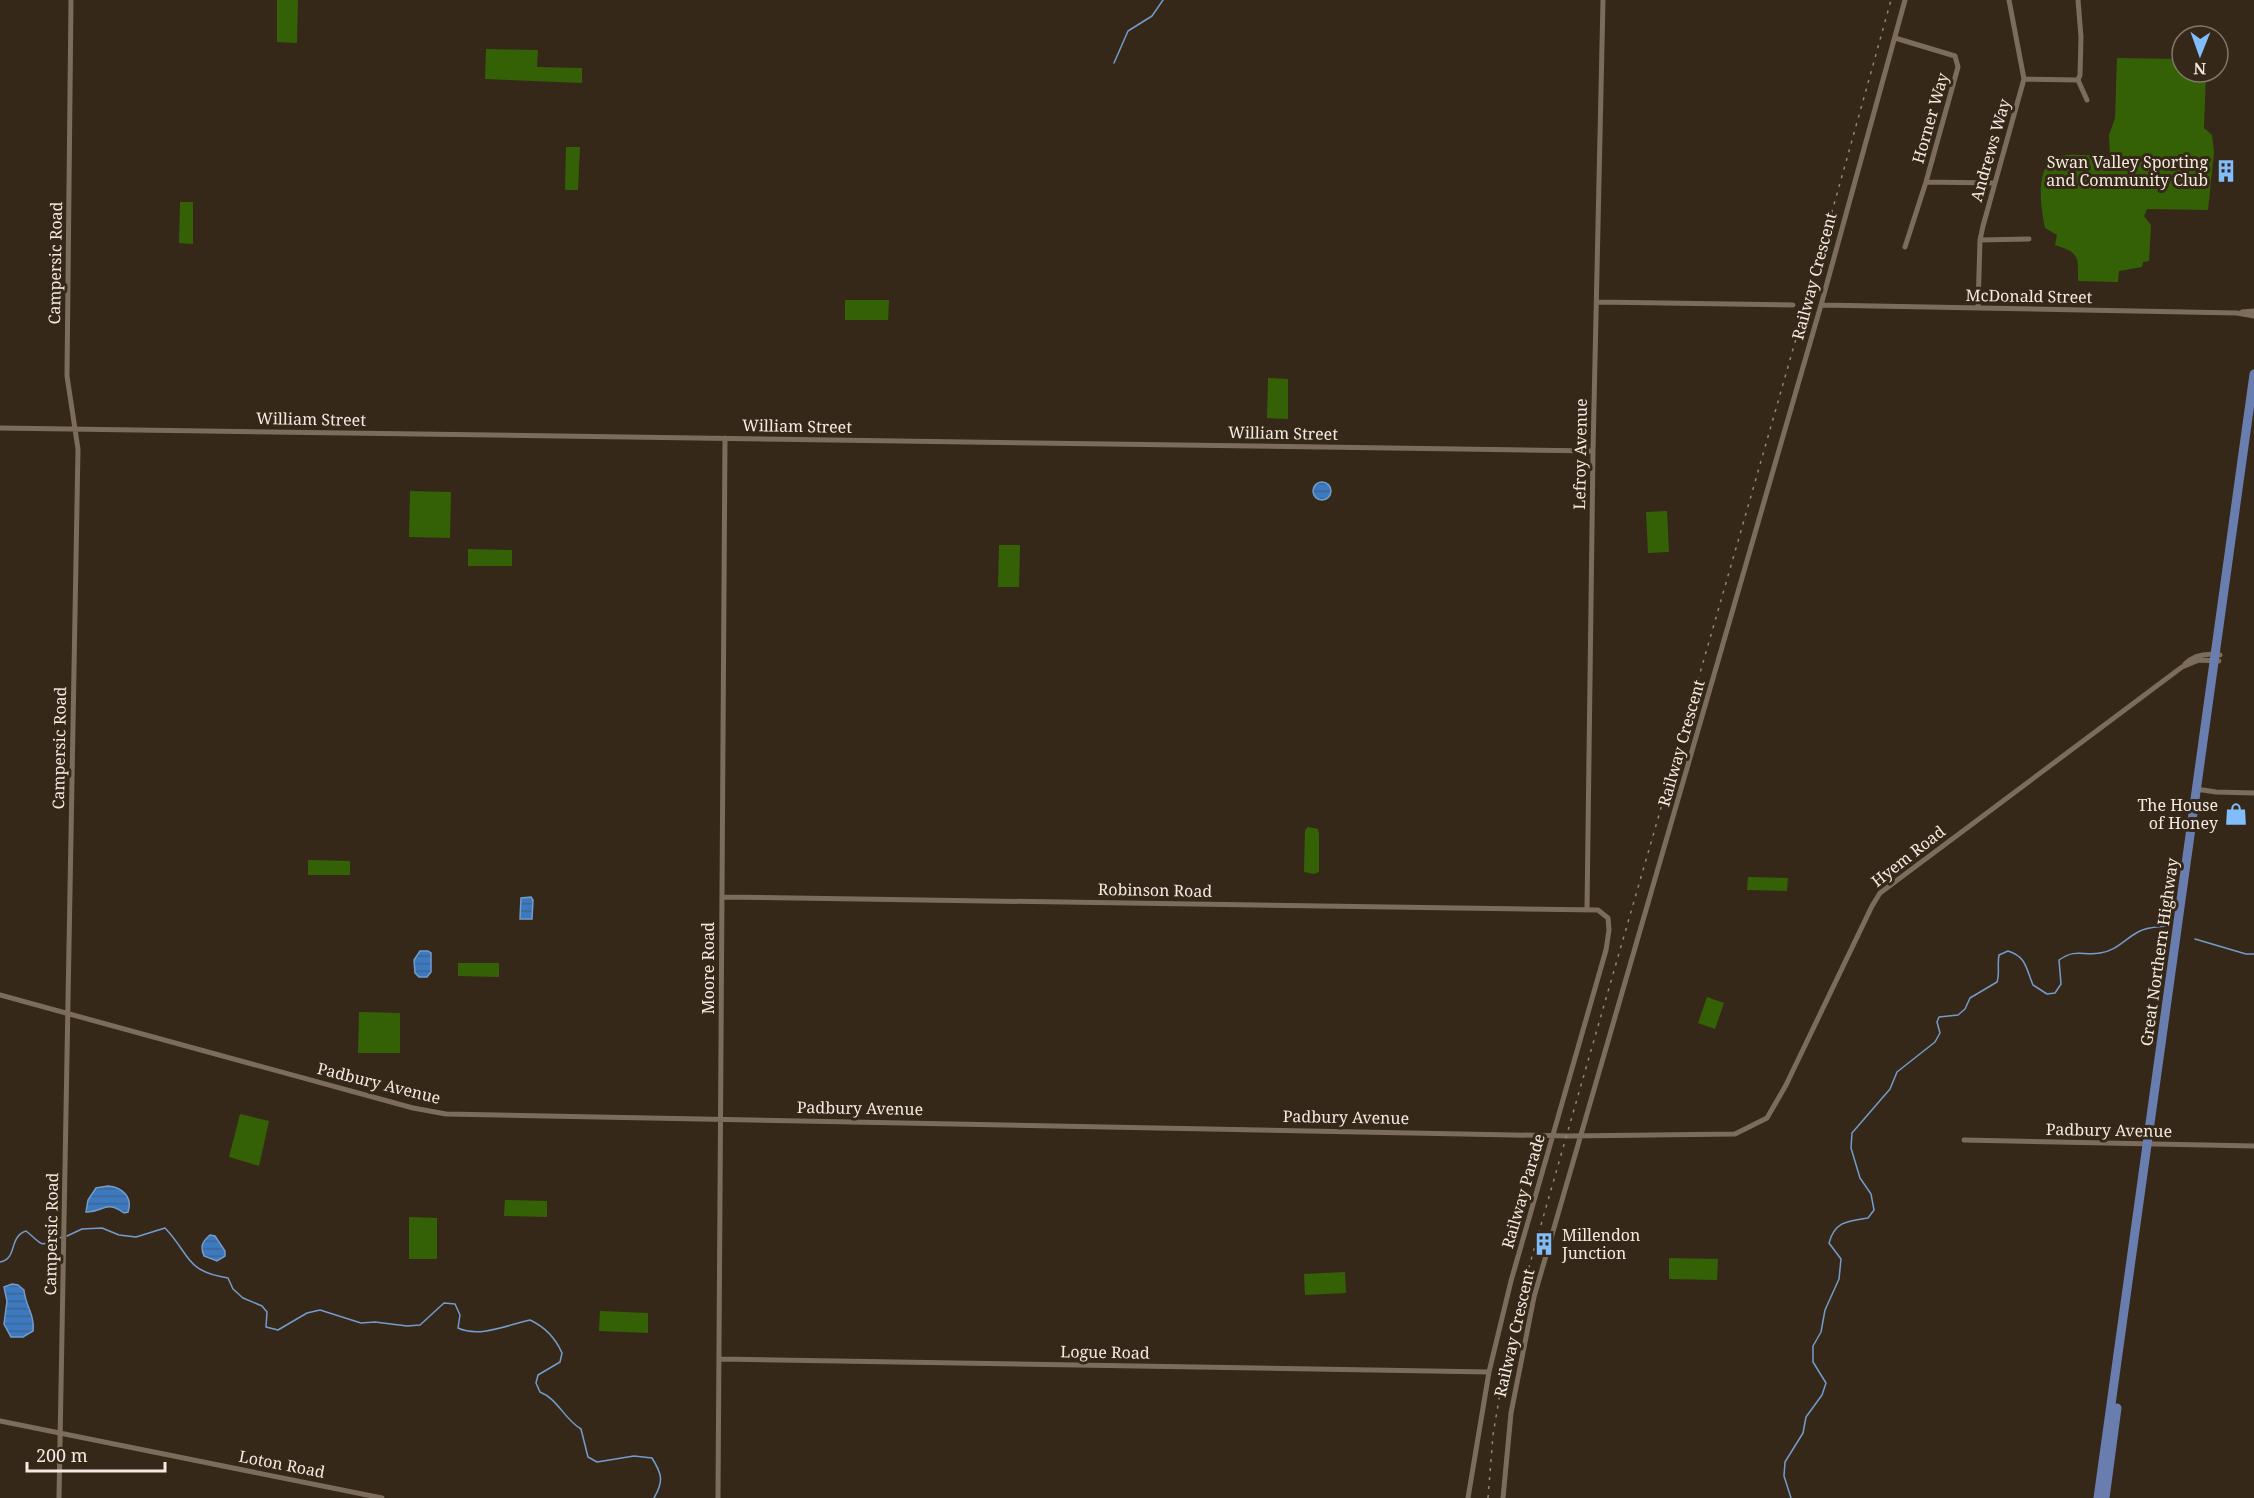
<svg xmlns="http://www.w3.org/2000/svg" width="2254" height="1498" viewBox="0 0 2254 1498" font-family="'Noto Serif',serif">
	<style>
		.green { fill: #356106 }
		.water { fill: url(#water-rules); stroke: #729ccb; stroke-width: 1.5 }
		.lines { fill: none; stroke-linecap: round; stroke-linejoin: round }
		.stream { stroke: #729ccb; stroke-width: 1.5 }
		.minor { stroke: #7c6c5b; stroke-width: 5 }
		.trunk { stroke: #697eae; stroke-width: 9 }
		.rail { stroke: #92867a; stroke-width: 1.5; stroke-dasharray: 3 6; stroke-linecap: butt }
		.labels { text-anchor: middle; stroke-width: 6; stroke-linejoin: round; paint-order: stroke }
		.street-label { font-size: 16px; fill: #f4eae1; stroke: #362818 }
		.poi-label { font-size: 16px; fill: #f4eae1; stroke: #362818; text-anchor: end }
	</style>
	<defs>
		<pattern id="water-rules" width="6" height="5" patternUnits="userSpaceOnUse" patternTransform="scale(1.5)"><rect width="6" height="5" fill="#3b7ac1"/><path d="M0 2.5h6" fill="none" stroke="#41658f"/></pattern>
	</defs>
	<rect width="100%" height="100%" fill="#362818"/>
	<path class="green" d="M 277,0 L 298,0 L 297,43 L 277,42 Z
		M 486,49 L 538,50 L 537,67 L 582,68 L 582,83 L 485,79 Z
		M 2117,58 L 2182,59 L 2182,72 L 2206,72 L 2204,128 L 2212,135 L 2214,152 L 2208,210 L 2147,209 L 2144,216 L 2151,225 L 2149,261 L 2143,262 L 2142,267 L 2119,271 L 2118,282 L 2078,281 C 2078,256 2080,253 2055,245 L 2057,235 L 2045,228 C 2041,209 2034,166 2057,157 C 2074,152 2094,157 2110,156 L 2109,135 L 2115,118 Z
		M 566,147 L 580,147 L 578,190 L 565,190 Z
		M 180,202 L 193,202 L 193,244 L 179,243 Z
		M 845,300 L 889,300 L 888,320 L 845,320 Z
		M 1268,378 L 1288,379 L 1288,419 L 1267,418 Z
		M 410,491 L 451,492 L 450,538 L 409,537 Z
		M 1667,511 L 1669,552 L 1648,553 L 1646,512 Z
		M 999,545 L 1020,545 L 1019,587 L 998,587 Z
		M 468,549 L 512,550 L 512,566 L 468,566 Z
		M 1308,827 L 1318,829 L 1319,834 L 1319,872 L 1314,874 L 1304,872 L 1305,830 Z
		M 308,860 L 350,861 L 350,875 L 308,875 Z
		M 1748,877 L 1788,878 L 1787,891 L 1747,890 Z
		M 458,963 L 499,963 L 499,977 L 458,976 Z
		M 1707,997 L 1724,1003 L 1715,1029 L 1698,1023 Z
		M 359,1012 L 400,1013 L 400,1053 L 358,1053 Z
		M 240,1114 L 269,1121 L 259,1166 L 229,1157 Z
		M 505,1200 L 547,1201 L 547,1217 L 504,1216 Z
		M 409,1217 L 437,1218 L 437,1259 L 409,1259 Z
		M 1669,1258 L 1718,1259 L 1717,1280 L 1669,1279 Z
		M 1345,1272 L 1346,1293 L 1305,1295 L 1304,1274 Z
		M 600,1311 L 648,1313 L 648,1333 L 599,1331 Z"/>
	<path class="water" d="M1313 491a9 9 0 1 1 18 0a9 9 0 1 1-18 0Z
		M 531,897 L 533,900 L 532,919 L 520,919 L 521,898 Z
		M 420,951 L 428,951 L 431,953 L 431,972 L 427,977 L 419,977 L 415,973 L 414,960 Z
		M 108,1186 C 122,1187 133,1197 128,1212 L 124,1213 C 105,1199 103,1213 86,1212 L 88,1200 L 96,1188 Z
		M 210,1235 L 215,1236 L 225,1251 L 225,1256 L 217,1261 L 204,1256 C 200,1246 202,1242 210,1235 Z
		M 12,1284 L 18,1285 L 24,1290 C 25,1305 35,1315 33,1331 L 23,1337 L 11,1337 L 4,1324 L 7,1301 L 4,1287 Z"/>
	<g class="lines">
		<path class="stream" d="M 1114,63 L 1128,31 L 1152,16 L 1163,0
			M 2195,939 L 2246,954 L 2254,954
			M 67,1236 L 82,1229 L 102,1228 L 119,1235 L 136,1237 L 165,1228 C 191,1255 184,1271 228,1278 L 233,1289 L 243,1298 L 262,1306 L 267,1312 L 266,1327 L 278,1330 L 307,1313 L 320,1310 L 361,1323 L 375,1322 L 407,1326 L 420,1325 L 444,1303 L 455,1304 L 460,1315 L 458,1328 C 480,1338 507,1325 530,1320 C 545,1327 555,1337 562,1353 L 560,1362 L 538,1375 L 536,1383 L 540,1392 C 558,1399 564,1419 581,1429 L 588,1457 L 597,1462 L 634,1456 L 652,1458 C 662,1474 664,1481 654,1498
			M 0,1262 C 18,1259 8,1237 26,1231 C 46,1247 37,1247 62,1237
			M 1791,1498 L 1784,1476 L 1785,1462 L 1803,1433 L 1806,1417 L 1822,1395 L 1826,1383 L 1813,1362 L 1813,1346 L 1821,1332 L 1825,1310 L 1839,1279 L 1841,1259 L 1829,1243 C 1835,1221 1848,1221 1868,1218 L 1874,1210 L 1871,1194 L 1860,1178 L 1851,1148 L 1852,1133 L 1890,1089 L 1897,1072 L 1935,1042 L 1940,1033 L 1937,1022 L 1939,1017 L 1958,1015 L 1965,1009 L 1970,998 L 1997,982 C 2000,973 1997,965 1999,955 L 2008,951 C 2027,957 2026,969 2033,985 L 2047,994 L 2055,993 L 2061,984 L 2059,960 C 2076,948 2083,956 2100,953 C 2116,951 2125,939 2138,932 C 2146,927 2156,927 2166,926"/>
		<path class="minor" d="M 1895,38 L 1955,56 L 1958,67 L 1926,182 L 1905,247
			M 2024,79 L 2078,80 L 2080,75 L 2081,37 L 2078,0
			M 2078,80 L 2087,100
			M 1926,182 L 1994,183
			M 1980,240 L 2029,239
			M 1597,302 L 1793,305
			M 1821,305 L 2237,313 L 2254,316
			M 1978,308 L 1980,240 L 1983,226 L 2024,79 L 2009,0
			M 2242,312 L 2254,311
			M 0,428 L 1593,451
			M 2185,664 C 2195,654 2207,653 2220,655
			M 2196,789 L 2216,792 L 2254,793
			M 722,897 L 1598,910 L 1608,918 L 1609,930 L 1606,950 L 1511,1281 L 1489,1372 L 1468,1498
			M 1587,909 L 1593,451 L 1603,0
			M 0,995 L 413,1108 L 446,1114 L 1569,1136 L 1735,1134 L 1767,1118 L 1786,1085 L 1872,906 L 1880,893 L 2182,667 L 2199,660 L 2219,661
			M 1964,1140 L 2254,1146
			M 720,1359 L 1489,1372
			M 0,1421 L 382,1498
			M 59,1498 L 78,449 L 67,376 L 71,0
			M 718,1498 L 725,438
			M 1503,1498 L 1511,1413 L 1534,1297 L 1821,305 L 1905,0"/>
		<path class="trunk" d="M 2098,1498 L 2254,374
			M 2105,1498 L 2117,1408"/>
		<path class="rail" d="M 1488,1498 L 1493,1435 L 1510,1334 C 1636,889 1768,446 1891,0"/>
	</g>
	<defs>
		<g id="building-bare" transform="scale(1.8)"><path d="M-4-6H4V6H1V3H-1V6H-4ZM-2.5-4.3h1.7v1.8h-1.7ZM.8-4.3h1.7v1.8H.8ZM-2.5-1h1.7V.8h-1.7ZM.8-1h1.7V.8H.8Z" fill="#81bdfa" stroke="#362818" stroke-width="2.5" paint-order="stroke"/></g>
		<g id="shop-bare" transform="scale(1.8)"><path d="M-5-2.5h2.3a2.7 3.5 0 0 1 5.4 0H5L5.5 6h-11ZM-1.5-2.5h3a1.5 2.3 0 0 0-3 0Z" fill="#81bdfa" stroke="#362818" stroke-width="2.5" paint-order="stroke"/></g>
	</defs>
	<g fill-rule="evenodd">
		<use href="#building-bare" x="2226" y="171"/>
		<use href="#shop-bare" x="2236" y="814"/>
		<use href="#building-bare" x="1544" y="1244"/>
	</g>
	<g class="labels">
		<g class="street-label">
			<text transform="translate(1930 118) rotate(-74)" y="6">Horner Way</text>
			<text transform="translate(1990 150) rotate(-74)" y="6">Andrews Way</text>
			<text transform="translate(55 263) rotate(-89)" y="6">Campersic Road</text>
			<text transform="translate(1814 276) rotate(-75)" y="6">Railway Crescent</text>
			<text transform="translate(2029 296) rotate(1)" y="6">McDonald Street</text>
			<text transform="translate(311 419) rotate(1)" y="6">William Street</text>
			<text transform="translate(797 426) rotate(1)" y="6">William Street</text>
			<text transform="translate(1283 433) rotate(1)" y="6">William Street</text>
			<text transform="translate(1580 454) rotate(-89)" y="6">Lefroy Avenue</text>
			<text transform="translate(1681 743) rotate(-74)" y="6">Railway Crescent</text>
			<text transform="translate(59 748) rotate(-89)" y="6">Campersic Road</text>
			<text transform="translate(1908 856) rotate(-38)" y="6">Hyem Road</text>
			<text transform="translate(1155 890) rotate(1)" y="6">Robinson Road</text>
			<text transform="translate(2159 952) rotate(-82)" y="6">Great Northern Highway</text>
			<text transform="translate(708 968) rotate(-90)" y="6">Moore Road</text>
			<text transform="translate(379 1083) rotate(14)" y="6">Padbury Avenue</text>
			<text transform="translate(860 1108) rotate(1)" y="6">Padbury Avenue</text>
			<text transform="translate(1346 1117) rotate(1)" y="6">Padbury Avenue</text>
			<text transform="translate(2109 1130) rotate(1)" y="6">Padbury Avenue</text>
			<text transform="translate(1523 1191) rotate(-74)" y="6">Railway Parade</text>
			<text transform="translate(51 1234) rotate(-89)" y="6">Campersic Road</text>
			<text transform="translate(1514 1333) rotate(-77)" y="6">Railway Crescent</text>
			<text transform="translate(1105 1352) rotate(1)" y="6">Logue Road</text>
			<text transform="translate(282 1464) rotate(11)" y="6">Loton Road</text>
		</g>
		<g class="poi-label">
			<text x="2208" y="168">Swan Valley Sporting<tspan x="2208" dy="18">and Community Club</tspan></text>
			<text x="2218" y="811">The House<tspan x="2218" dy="18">of Honey</tspan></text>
			<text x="1562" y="1241" text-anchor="start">Millendon<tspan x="1562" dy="18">Junction</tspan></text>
		</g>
	</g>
	<g transform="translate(2200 54) rotate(181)"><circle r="28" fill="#362818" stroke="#827668" stroke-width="1.5"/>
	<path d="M0-4.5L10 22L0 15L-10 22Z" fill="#81bdfa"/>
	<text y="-9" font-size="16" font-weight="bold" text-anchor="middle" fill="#f4eae1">N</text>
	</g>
	<path d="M27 1462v9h138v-9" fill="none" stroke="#f4eae1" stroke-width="3"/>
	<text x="36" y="1462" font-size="18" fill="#f4eae1" stroke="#362818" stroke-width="4.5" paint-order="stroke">200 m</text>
</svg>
